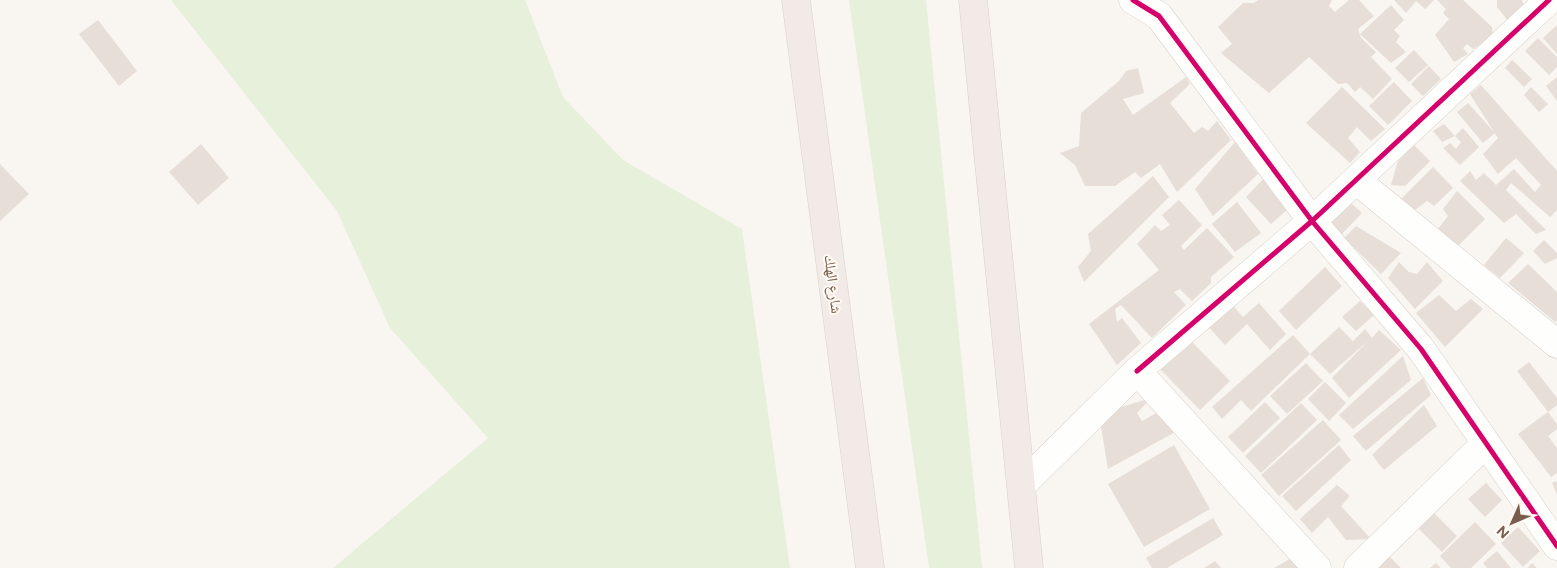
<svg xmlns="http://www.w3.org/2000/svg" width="1557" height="568" viewBox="0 0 1557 568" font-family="Figtree,'Noto Naskh Arabic',sans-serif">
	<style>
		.green { fill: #e7f0db }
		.building { fill: #e6ded7 }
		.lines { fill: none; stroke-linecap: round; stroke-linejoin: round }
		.street-casing { stroke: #d7d1cb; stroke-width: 29 }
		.highway-casing { stroke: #dad1cc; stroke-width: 29 }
		.street { stroke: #fefefd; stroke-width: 28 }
		.highway { stroke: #f2eae7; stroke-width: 28 }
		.cycleway-casing { stroke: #fffaf3; stroke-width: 8 }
		.cycleway { stroke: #d6006c; stroke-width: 5 }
		.labels { text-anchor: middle; stroke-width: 4; stroke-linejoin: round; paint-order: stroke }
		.street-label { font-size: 15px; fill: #7a5c4d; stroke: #fffaf3 }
	</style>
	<rect width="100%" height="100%" fill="#f9f5f0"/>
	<path class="green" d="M 171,0 L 525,0 L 563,97 L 623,160 L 742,229 L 790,568 L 333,568 L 488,438 L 390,328 L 337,211 Z
		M 849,0 L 926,0 L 982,568 L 929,568 Z"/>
	<path class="building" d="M 1258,0 L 1332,0 L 1329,6 L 1335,12 L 1349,0 L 1359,0 L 1374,16 L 1358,29 L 1361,38 L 1376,52 L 1371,57 L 1392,79 L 1373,99 L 1360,87 L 1355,92 L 1347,83 L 1338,84 L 1309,57 L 1269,93 L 1221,53 L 1232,44 L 1218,27 L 1243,3 L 1254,3 Z
		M 1394,0 L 1434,0 L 1425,9 L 1416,1 L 1406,13 Z
		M 1437,0 L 1463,0 L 1492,27 L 1493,37 L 1473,49 L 1467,44 L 1463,48 L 1468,54 L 1454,62 L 1435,35 L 1449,19 L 1443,13 L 1446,9 Z
		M 1497,0 L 1522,0 L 1524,7 L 1508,21 L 1497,7 Z
		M 1391,5 L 1404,20 L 1394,30 L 1400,36 L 1396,42 L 1406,52 L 1391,63 L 1360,34 Z
		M 98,20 L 137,71 L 119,86 L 79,34 Z
		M 1557,25 L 1557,54 L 1543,38 Z
		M 1538,38 L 1557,57 L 1557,67 L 1549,75 L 1525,51 Z
		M 1414,50 L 1428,65 L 1409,82 L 1395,68 Z
		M 1512,60 L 1532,79 L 1524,87 L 1505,68 Z
		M 1429,66 L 1441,79 L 1423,96 L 1411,84 Z
		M 1138,68 L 1144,93 L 1123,99 L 1133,115 L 1186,77 L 1190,84 L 1170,103 L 1194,133 L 1202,127 L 1208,131 L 1217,121 L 1231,140 L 1177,192 L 1160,164 L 1141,178 L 1135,172 L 1115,186 L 1085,186 L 1075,165 L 1060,153 L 1079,146 L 1081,113 L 1119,81 L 1126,71 Z
		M 1557,77 L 1557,101 L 1546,86 Z
		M 1394,82 L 1412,101 L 1388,125 L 1369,106 Z
		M 1481,85 L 1557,171 L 1557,210 L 1550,217 L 1511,183 L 1506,190 L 1546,230 L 1536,234 L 1516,214 L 1504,223 L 1460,181 L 1470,171 L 1476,180 L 1484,173 L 1496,185 L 1514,169 L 1535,192 L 1541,185 L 1516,158 L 1498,174 L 1483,154 L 1498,138 L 1470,94 Z
		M 1342,87 L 1385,129 L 1371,141 L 1357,127 L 1348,138 L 1360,152 L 1350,163 L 1306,123 Z
		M 1531,87 L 1548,104 L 1539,112 L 1524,95 Z
		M 1468,103 L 1495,133 L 1483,143 L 1457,112 Z
		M 1444,124 L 1455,136 L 1442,142 L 1433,131 Z
		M 1463,128 L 1479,147 L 1460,165 L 1443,148 L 1450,143 L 1456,149 L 1461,142 L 1455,136 Z
		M 1235,142 L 1258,174 L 1213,216 L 1195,189 Z
		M 201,144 L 229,178 L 198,205 L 169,172 Z
		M 1414,145 L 1430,161 L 1405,186 L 1391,185 L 1398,161 Z
		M 0,164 L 29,194 L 0,221 Z
		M 1433,167 L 1453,188 L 1434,206 L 1427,201 L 1411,213 L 1399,201 Z
		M 1153,176 L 1169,197 L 1084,282 L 1078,267 L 1091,251 L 1088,234 Z
		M 1266,176 L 1289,208 L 1271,224 L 1246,197 Z
		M 1457,191 L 1485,219 L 1457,247 L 1434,234 L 1448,216 L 1443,209 Z
		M 1341,194 L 1362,213 L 1341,235 L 1323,216 Z
		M 1179,200 L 1202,225 L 1181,246 L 1184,250 L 1207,228 L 1234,257 L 1211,277 L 1211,283 L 1192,301 L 1180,289 L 1174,292 L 1186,305 L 1152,338 L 1121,305 L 1115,309 L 1117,322 L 1122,318 L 1141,343 L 1117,365 L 1089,324 L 1159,270 L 1137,244 L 1155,225 L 1161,231 L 1170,225 L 1162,215 Z
		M 1237,202 L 1261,233 L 1235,252 L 1212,224 Z
		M 1356,226 L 1401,253 L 1381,274 L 1344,238 Z
		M 1506,238 L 1524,253 L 1500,278 L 1484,265 Z
		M 1544,240 L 1557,253 L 1557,258 L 1545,264 L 1533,251 Z
		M 1399,262 L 1409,272 L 1417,274 L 1427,262 L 1443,281 L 1415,309 L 1388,278 Z
		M 1528,264 L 1557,292 L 1557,320 L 1555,322 L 1508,283 Z
		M 1325,267 L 1342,286 L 1296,330 L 1279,311 Z
		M 1439,295 L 1456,311 L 1471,299 L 1483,309 L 1445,347 L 1416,313 Z
		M 1229,301 L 1243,317 L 1259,303 L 1286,334 L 1270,350 L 1247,324 L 1225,345 L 1205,323 Z
		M 1360,301 L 1374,315 L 1356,331 L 1342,317 Z
		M 1339,327 L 1353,341 L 1365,329 L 1372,338 L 1379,330 L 1401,350 L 1349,398 L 1332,378 L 1368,341 L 1330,374 L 1310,354 Z
		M 1293,335 L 1310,354 L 1251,411 L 1241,400 L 1222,419 L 1212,407 Z
		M 1190,340 L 1230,381 L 1200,410 L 1160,369 Z
		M 1403,356 L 1411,380 L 1353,429 L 1339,415 Z
		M 1529,362 L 1557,398 L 1557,405 L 1548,412 L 1517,371 Z
		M 1306,363 L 1323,381 L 1287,414 L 1270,396 Z
		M 1423,378 L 1431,395 L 1366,451 L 1353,436 Z
		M 1325,382 L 1346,403 L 1329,421 L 1308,399 Z
		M 1151,398 L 1137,413 L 1142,421 L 1162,410 L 1177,431 L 1108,469 L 1099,414 Z
		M 1265,402 L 1280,418 L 1243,453 L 1228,437 Z
		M 1301,403 L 1317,420 L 1261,473 L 1245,456 Z
		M 1424,405 L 1437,426 L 1384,470 L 1372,455 Z
		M 1548,412 L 1557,424 L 1557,429 L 1548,436 L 1557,448 L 1557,473 L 1551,477 L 1518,434 Z
		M 1323,420 L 1341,440 L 1279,496 L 1261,475 Z
		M 1174,445 L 1210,509 L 1144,547 L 1108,484 Z
		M 1339,445 L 1351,460 L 1296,511 L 1282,496 Z
		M 1557,481 L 1557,494 L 1552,483 Z
		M 1486,483 L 1502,500 L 1485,517 L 1468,499 Z
		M 1337,485 L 1350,496 L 1341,506 L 1371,539 L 1346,540 L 1328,517 L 1312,533 L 1300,519 Z
		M 1433,512 L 1457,536 L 1442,552 L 1418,528 Z
		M 1213,518 L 1223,535 L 1167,568 L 1152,568 L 1146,558 Z
		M 1475,522 L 1496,544 L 1471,568 L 1451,568 L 1440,556 Z
		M 1518,527 L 1540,551 L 1523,567 L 1501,543 Z
		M 1497,551 L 1511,568 L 1487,568 L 1483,563 Z
		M 1297,555 L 1307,568 L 1274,568 Z
		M 1388,555 L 1401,568 L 1374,568 Z
		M 1215,561 L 1221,568 L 1204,568 Z
		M 1436,563 L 1441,568 L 1430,568 Z
		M 1532,563 L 1537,568 L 1527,568 Z"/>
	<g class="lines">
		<g class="street-casing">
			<path id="street" d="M 1133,0 L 1159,16 L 1312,221 L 1421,349 L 1557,546
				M 1356,180 L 1557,344
				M 1137,371 L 1312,221 L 1549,0
				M 1022,485 L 1137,371 L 1317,568
				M 1358,568 L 1486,443"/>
		</g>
		<g class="highway-casing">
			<path id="highway" d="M 796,0 L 870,568
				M 973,0 L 1029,568"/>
		</g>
		<use href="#street" class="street"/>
		<use href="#highway" class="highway"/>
		<g class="cycleway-casing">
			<path id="cycleway" d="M 1133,0 L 1159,16 L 1312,221 L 1421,349 L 1557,546
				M 1137,371 L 1312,221 L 1549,0"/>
		</g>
		<use href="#cycleway" class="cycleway"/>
	</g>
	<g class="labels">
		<g class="street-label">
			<text transform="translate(833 284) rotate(83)" y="5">شارع الهلك</text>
		</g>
	</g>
	<g transform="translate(1512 523) rotate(225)" stroke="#fffaf3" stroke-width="4" paint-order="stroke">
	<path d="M0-4L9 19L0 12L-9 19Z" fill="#7a5c4d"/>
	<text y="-8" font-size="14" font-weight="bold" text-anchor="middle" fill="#7a5c4d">N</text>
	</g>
</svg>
